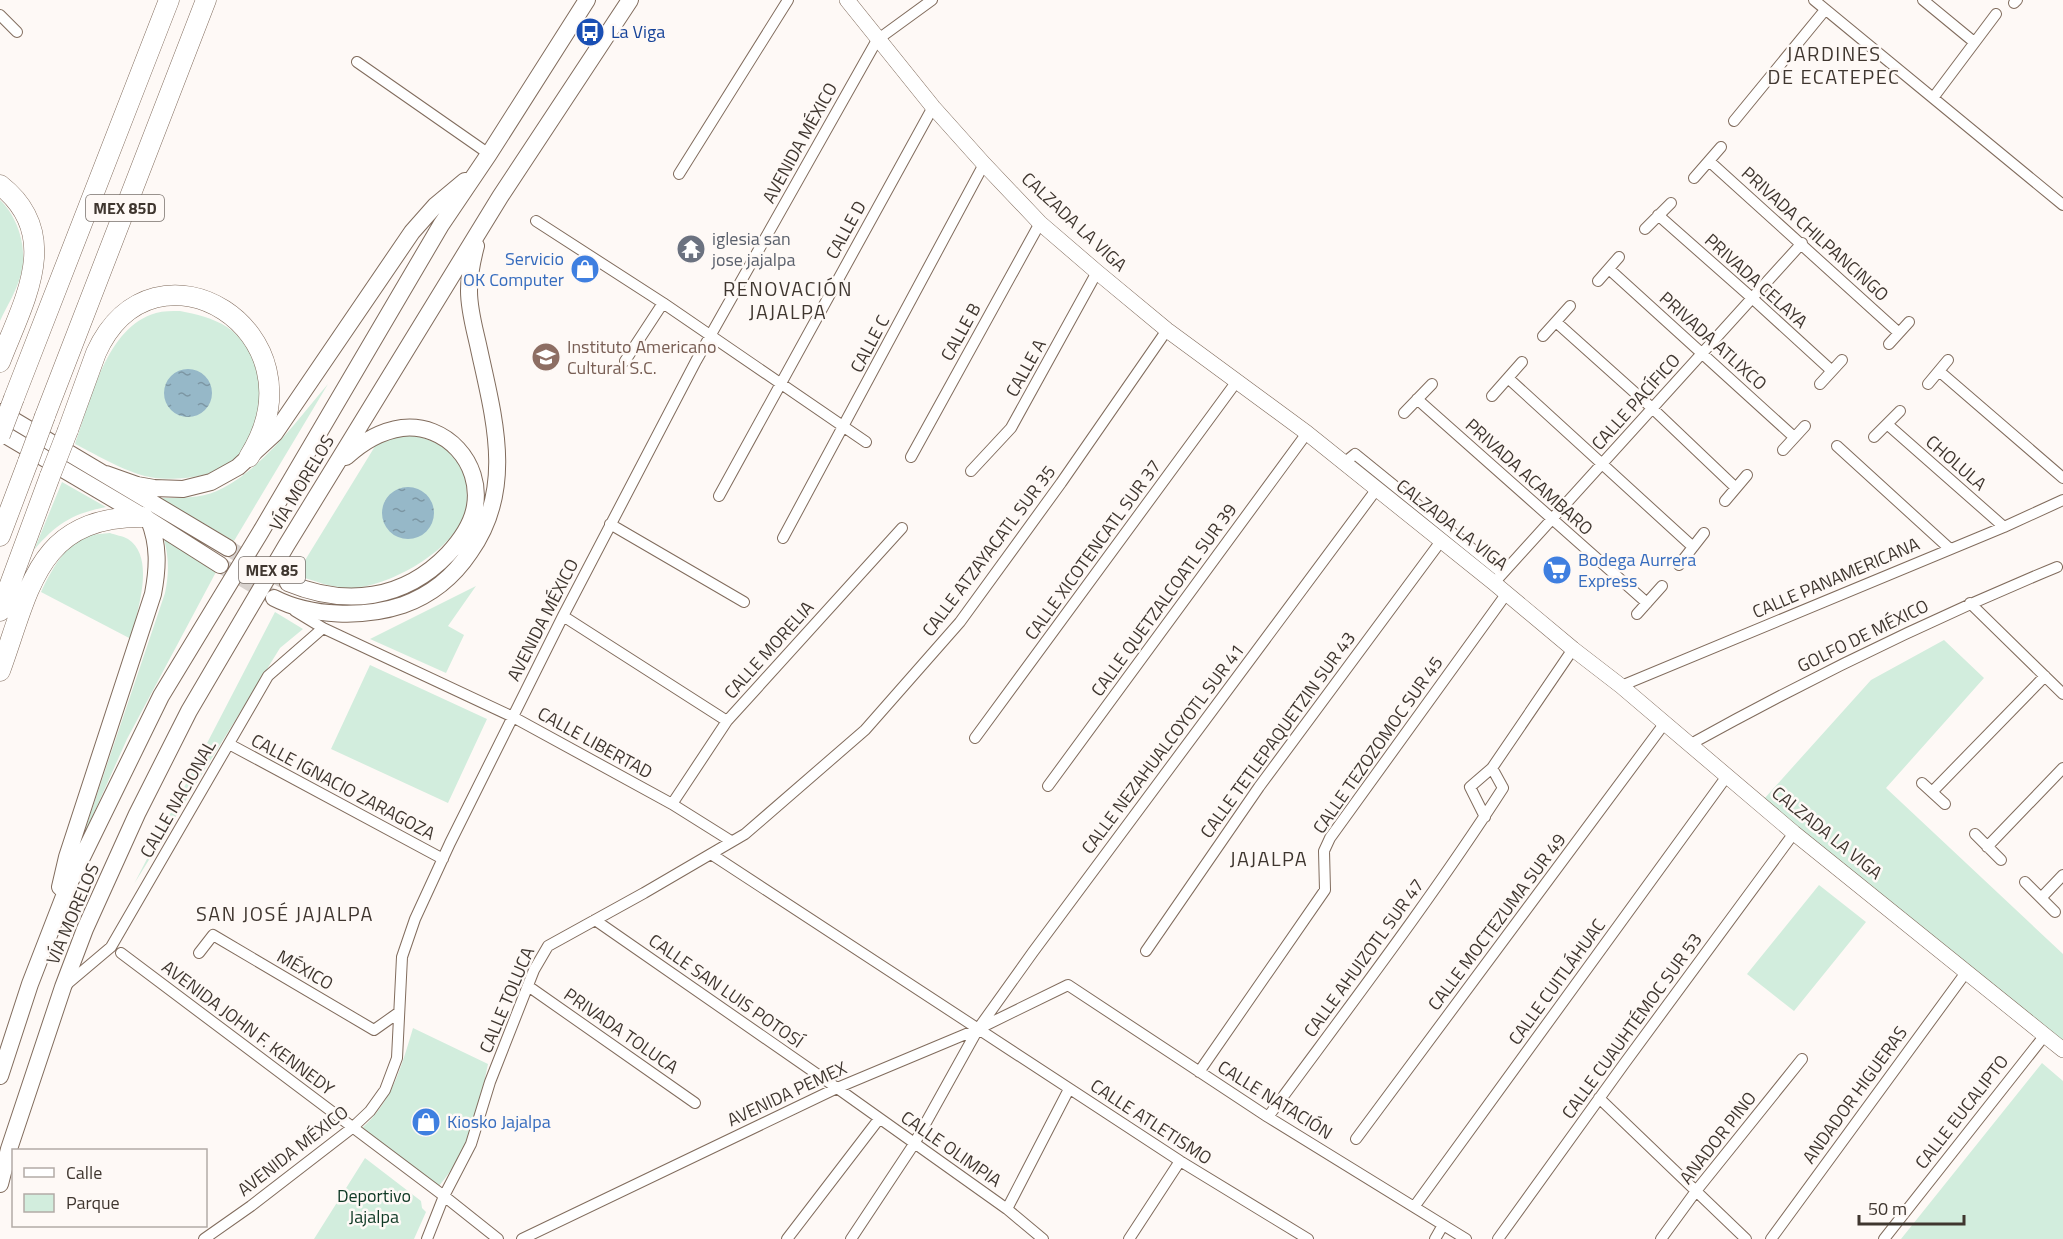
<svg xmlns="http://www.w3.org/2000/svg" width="2063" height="1239" viewBox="0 0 2063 1239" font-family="'Titillium Web',sans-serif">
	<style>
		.green { fill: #d2eddd }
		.water { fill: url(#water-ripples) }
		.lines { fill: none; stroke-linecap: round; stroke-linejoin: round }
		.primary-tunnel { stroke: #d8d2ce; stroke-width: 16; stroke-dasharray: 16 8; stroke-linecap: butt }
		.minor-casing { stroke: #816c5d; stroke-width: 12 }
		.secondary-casing { stroke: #816c5d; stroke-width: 16 }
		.primary-casing { stroke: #816c5d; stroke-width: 18 }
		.motorway-casing { stroke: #816c5d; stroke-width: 21 }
		.minor { stroke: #fff; stroke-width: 10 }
		.secondary { stroke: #fff; stroke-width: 15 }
		.primary { stroke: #fff; stroke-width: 16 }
		.motorway { stroke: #fff; stroke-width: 20 }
		.motorway-bridge-casing { stroke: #816c5d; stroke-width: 21; stroke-linecap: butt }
		.motorway-bridge { stroke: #fff; stroke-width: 20 }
		.labels { text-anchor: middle; stroke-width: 5; stroke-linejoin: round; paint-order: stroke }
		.shield { fill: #fef9f6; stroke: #78706b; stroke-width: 1.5 }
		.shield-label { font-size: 16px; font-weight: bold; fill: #3f362f }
		.transit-label { font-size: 18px; fill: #164399; stroke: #fef9f6; text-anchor: start }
		.street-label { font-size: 18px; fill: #3f362f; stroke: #fef9f6 }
		.worship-label { font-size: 18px; fill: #5b616d; stroke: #fef9f6; text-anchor: start }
		.shop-label { font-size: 18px; fill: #366cbe; stroke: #fef9f6; text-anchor: start }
		.education-label { font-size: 18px; fill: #785e54; stroke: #fef9f6; text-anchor: start }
		.park-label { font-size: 18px; fill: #0e3824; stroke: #fef9f6 }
		.neighbourhood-label { font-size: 20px; letter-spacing: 1.5px; fill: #3f362f; stroke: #fef9f6 }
	</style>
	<defs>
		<pattern id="water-ripples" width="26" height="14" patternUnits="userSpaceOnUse" patternTransform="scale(1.5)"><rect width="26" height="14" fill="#96b8c8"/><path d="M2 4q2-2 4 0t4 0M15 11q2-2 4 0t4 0" fill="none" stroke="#7c96a3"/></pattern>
	</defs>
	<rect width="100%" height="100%" fill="#fef9f6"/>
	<path class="green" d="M 0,200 C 18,217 28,249 21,274 C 17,290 7,306 0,321 Z
		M 180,311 C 196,314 213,318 227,327 C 268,355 271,424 238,458 C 221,476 178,481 155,478 C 128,474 99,456 75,444 C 91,400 106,327 156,313 C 163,311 172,311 180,311 Z
		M 328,384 L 234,541 L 159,498 C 180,498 204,499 223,488 C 266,465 297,420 328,384 Z
		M 413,435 C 427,439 443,444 454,455 C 461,462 465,473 466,483 C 467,494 468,505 464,515 C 451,552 391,585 354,588 C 334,589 315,581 296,575 L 377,443 L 393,436 Z
		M 62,482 L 106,507 C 72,514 57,523 34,550 Z
		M 110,533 C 115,535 123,536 128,539 C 157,558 136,613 131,639 L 41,592 C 51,571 66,542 90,535 C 96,534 103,534 110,533 Z
		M 164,539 L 216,572 L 127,739 L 81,842 L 165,593 C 169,574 169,558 164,539 Z
		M 476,586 L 448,626 L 464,635 L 446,673 L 370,639 Z
		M 275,612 L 303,629 L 280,648 L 134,884 Z
		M 1944,640 L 1984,678 L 1886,788 L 2063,954 L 2063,1046 L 1764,799 L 1871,680 Z
		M 370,665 L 487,719 L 448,803 L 331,749 Z
		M 1819,885 L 1866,922 L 1794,1011 L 1747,974 Z
		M 413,1028 L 488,1064 C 479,1107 469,1151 439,1186 L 362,1128 C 392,1102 402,1065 413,1028 Z
		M 2042,1063 L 2063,1081 L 2063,1239 L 1901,1239 Z
		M 365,1158 L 421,1201 L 422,1208 L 426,1212 L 414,1239 L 314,1239 Z"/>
	<path class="water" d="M164 393a24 24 0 1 1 48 0a24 24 0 1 1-48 0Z
		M382 513a26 26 0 1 1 52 0a26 26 0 1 1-52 0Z"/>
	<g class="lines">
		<path class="primary-tunnel" d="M 228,548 L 288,583
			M 220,565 L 273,597"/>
		<g class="minor-casing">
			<path id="minor" d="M 1814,0 L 2063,205
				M 1923,0 L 1974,42
				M 2014,3 L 2017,0
				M 0,15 L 17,32
				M 357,62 L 489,154
				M 1933,98 L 1996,14
				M 1734,121 L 1825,10
				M 1709,161 L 1899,333
				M 679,174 L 788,0
				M 1694,178 L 1721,147
				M 1658,215 L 1752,298 L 1832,371
				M 536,221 L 663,303 L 866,442
				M 1645,229 L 1671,203
				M 1609,269 L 1794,437
				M 1598,281 L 1619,257
				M 1556,322 L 1652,408 L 1736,488
				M 1543,336 L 1570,306
				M 1889,344 L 1909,322
				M 625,361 L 663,303
				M 1939,371 L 2063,478
				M 1508,378 L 1693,547
				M 1820,384 L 1842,360
				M 1928,384 L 1948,360
				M 1492,396 L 1522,362
				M 1417,399 L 1647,603
				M 1404,413 L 1432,384
				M 1887,424 L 2004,527
				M 1874,437 L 1900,411
				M 1837,446 L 1950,549
				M 1783,450 L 1805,426
				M 911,457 L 1040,223
				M 1344,463 L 1355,454 L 1502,573
				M 971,471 L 1011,428 L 1097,272
				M 719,496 L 933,107
				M 1725,501 L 1747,475
				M 610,524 L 744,602
				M 783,538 L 984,164
				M 1679,565 L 1704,533
				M 1494,583 L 1802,243
				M 1970,603 L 2063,694
				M 295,611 L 323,628 L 513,717 L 672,804 L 731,841
				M 1637,614 L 1662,586
				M 563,616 L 727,721
				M 1621,686 L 2004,527 L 2063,500
				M 975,738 L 1237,381
				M 229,744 L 443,859
				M 1689,745 C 1808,679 1931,619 2057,567
				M 1922,783 L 1945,804
				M 1048,786 L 1307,433
				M 1932,792 L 2045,676
				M 672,804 L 727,721 L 902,528
				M 1485,817 L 1470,787 L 1492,768 L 1573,649
				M 1975,834 L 2001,860
				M 1987,847 L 2063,768
				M 711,854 L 1180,1161 L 1308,1239
				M 2025,882 L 2055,912
				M 2041,898 L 2063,875
				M 595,920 L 837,1088 L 1007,1209 L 1043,1239
				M 1146,951 L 1259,787 L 1441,541
				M 121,953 L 444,1196 L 498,1239
				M 199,953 L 213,935 L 374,1030 L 398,1013
				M 66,985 L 111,947 L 268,676 L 323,628
				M 528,986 L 695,1103
				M 1199,1072 L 1325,890 L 1324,851 L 1330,838 L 1507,593
				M 1599,1098 L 1746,1239
				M 1268,1117 C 1348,1008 1430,901 1503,788 L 1492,768
				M 1356,1139 L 1664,724
				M 1414,1207 L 1727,776
				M 1007,1209 L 1069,1089
				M 204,1239 L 251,1206 L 352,1128 L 370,1111 L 385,1090 L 397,1058 L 402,957 L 415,919 L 450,843 L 563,616 L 696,361 L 877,40 L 932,0
				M 427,1239 L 444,1196 L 471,1144 L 490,1082 L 534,970 L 548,946 L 644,893 L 745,834 L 865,730 L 960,622 L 1061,483 L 1167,330
				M 522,1239 L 837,1088 L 978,1029 L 1068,985 L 1268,1117 L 1466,1239
				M 787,1239 L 879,1119
				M 851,1239 L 914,1144 L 978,1029 L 1033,952 L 1376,490
				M 1129,1239 L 1180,1161
				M 1435,1239 L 1443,1225
				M 1498,1239 L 1624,1064 L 1794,833
				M 1661,1239 L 1696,1191 L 1802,1059
				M 1771,1239 L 1967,971
				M 1884,1239 L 2045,1035"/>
		</g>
		<g class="secondary-casing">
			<path id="secondary" d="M 847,0 L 933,107 L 984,164 L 1040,223 L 1097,272 L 1167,330 L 1307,433 L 1494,583 L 1573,649 L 1621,686 L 1794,833 L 2063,1050"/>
		</g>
		<g class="primary-casing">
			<path id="primary" d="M 0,412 L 228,548
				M 0,432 L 149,520 L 220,565
				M 106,474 L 137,485 L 154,488 L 183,489 L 211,482 L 238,467 L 275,433 L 412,232 L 435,206 L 465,181
				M 288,583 C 346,607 404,600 448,554 C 461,540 472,525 475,506 C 482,463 446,423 402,428 C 381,431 361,443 346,457
				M 274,598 C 311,617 364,618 403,605 C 431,595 454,576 470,552 C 515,489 494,418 479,349 C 475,330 469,311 469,291 C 469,275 472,261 476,246
				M 60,887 L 67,857 L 153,594 C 158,568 159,545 149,520
				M 0,1076 L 30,984 L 68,886 L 161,696 L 260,533 L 441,225 L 489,154 L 587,0
				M 0,1184 L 9,1149 L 63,987 L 85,929 L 137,814 L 189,711 L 286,546 L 500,197 L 630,0"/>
		</g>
		<g class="motorway-casing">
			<path id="motorway" d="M 0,185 C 64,235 23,302 0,362
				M 14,398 L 169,0
				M 45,416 L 206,0
				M 68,430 L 96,353 C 154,225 328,332 249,457
				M 0,536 L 28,462
				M 0,611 L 50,476
				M 0,671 C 30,589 37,516 143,517"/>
		</g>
		<use href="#minor" class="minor"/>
		<use href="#secondary" class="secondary"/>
		<use href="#primary" class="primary"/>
		<use href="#motorway" class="motorway"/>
		<g class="motorway-bridge-casing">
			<path id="motorway-bridge" d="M 0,435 L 14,398
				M 28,462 L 45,416
				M 50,476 L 68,430"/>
		</g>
		<use href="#motorway-bridge" class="motorway-bridge"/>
	</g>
	<defs>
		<g id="bus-disc" transform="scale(1.5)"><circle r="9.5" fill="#1a4fb4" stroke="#fef9f6"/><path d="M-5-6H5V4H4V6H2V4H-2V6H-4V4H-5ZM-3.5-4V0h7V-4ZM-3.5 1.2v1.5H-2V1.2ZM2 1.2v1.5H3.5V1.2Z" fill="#fff"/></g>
		<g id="temple-disc" transform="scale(1.5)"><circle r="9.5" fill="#6b7280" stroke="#fef9f6"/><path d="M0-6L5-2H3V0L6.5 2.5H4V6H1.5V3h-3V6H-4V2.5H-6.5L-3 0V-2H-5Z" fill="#fff"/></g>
		<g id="shop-disc" transform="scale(1.5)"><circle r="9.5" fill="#3f7fe0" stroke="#fef9f6"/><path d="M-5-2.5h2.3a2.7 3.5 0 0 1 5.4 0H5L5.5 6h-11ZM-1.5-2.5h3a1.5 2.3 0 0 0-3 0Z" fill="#fff"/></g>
		<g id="school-disc" transform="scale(1.5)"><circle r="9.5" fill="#8d6e63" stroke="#fef9f6"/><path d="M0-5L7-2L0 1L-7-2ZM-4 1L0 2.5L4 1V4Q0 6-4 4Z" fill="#fff"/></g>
		<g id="supermarket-disc" transform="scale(1.5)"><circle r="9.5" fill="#3f7fe0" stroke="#fef9f6"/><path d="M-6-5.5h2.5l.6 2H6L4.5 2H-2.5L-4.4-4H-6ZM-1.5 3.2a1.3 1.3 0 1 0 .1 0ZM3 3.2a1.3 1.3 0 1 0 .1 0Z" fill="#fff"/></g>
	</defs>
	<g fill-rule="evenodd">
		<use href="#bus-disc" x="590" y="32"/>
		<use href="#temple-disc" x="691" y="249"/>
		<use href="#shop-disc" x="585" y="269"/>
		<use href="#school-disc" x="546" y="357"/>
		<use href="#supermarket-disc" x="1557" y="570"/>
		<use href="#shop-disc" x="426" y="1122"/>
	</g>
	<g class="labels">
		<g class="shield">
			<rect x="86" y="195" width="78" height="26" rx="4.5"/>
			<rect x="239" y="557" width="66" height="26" rx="4.5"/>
		</g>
		<g class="shield-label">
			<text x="125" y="214">MEX 85D</text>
			<text x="272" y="576">MEX 85</text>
		</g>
		<g class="transit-label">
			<text x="611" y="38">La Viga</text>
		</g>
		<g class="street-label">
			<text transform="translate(800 143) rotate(-61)" y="6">AVENIDA MÉXICO</text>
			<text transform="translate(1074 222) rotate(43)" y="6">CALZADA LA VIGA</text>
			<text transform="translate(846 230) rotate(-61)" y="6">CALLE D</text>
			<text transform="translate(1815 234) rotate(42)" y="6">PRIVADA CHILPANCINGO</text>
			<text transform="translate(1756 281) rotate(42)" y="6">PRIVADA CELAYA</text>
			<text transform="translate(961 332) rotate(-61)" y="6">CALLE B</text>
			<text transform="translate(1713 341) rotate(42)" y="6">PRIVADA ATLIXCO</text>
			<text transform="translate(870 344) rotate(-62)" y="6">CALLE C</text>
			<text transform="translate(1026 368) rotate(-61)" y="6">CALLE A</text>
			<text transform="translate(1636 402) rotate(-48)" y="6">CALLE PACÍFICO</text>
			<text transform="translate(1956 463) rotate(41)" y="6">CHOLULA</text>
			<text transform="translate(1529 477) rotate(42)" y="6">PRIVADA ACAMBARO</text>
			<text transform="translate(302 483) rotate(-59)" y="6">VÍA MORELOS</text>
			<text transform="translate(1452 525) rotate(38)" y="6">CALZADA LA VIGA</text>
			<text transform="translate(1093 550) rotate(-54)" y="6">CALLE XICOTENCATL SUR 37</text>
			<text transform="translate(989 551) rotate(-53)" y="6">CALLE ATZAYACATL SUR 35</text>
			<text transform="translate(1836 578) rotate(-23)" y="6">CALLE PANAMERICANA</text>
			<text transform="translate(1164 600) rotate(-54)" y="6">CALLE QUETZALCOATL SUR 39</text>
			<text transform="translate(543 620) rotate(-63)" y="6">AVENIDA MÉXICO</text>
			<text transform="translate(1863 636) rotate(-26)" y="6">GOLFO DE MÉXICO</text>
			<text transform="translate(769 650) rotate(-48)" y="6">CALLE MORELIA</text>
			<text transform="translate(1278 735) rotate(-54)" y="6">CALLE TETLEPAQUETZIN SUR 43</text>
			<text transform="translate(595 743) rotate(29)" y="6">CALLE LIBERTAD</text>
			<text transform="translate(1378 745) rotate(-55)" y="6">CALLE TEZOZOMOC SUR 45</text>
			<text transform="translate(1163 749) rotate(-53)" y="6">CALLE NEZAHUALCOYOTL SUR 41</text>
			<text transform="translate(343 787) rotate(28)" y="6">CALLE IGNACIO ZARAGOZA</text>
			<text transform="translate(178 799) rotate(-60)" y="6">CALLE NACIONAL</text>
			<text transform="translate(1827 833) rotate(39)" y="6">CALZADA LA VIGA</text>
			<text transform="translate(73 914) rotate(-67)" y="6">VÍA MORELOS</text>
			<text transform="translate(1497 922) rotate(-53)" y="6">CALLE MOCTEZUMA SUR 49</text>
			<text transform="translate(1364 958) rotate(-54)" y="6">CALLE AHUIZOTL SUR 47</text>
			<text transform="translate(305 970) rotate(30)" y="6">MÉXICO</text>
			<text transform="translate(1557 982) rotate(-54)" y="6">CALLE CUITLÁHUAC</text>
			<text transform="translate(726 991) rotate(35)" y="6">CALLE SAN LUIS POTOSÍ</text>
			<text transform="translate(507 1000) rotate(-67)" y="6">CALLE TOLUCA</text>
			<text transform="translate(1632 1026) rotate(-54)" y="6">CALLE CUAUHTÉMOC SUR 53</text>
			<text transform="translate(248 1028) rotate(37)" y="6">AVENIDA JOHN F. KENNEDY</text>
			<text transform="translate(621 1031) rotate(35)" y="6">PRIVADA TOLUCA</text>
			<text transform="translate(787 1094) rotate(-25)" y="6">AVENIDA PEMEX</text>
			<text transform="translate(1855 1095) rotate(-54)" y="6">ANDADOR HIGUERAS</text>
			<text transform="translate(1275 1100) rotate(32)" y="6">CALLE NATACIÓN</text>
			<text transform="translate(1962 1112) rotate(-52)" y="6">CALLE EUCALIPTO</text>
			<text transform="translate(1151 1122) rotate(33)" y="6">CALLE ATLETISMO</text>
			<text transform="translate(1718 1138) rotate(-52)" y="6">ANADOR PINO</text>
			<text transform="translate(951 1149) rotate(35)" y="6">CALLE OLIMPIA</text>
			<text transform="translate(293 1151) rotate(-38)" y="6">AVENIDA MÉXICO</text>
		</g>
		<g class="worship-label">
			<text x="712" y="245">iglesia san<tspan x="712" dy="21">jose jajalpa</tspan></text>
		</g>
		<g class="shop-label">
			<text x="564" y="265" text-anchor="end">Servicio<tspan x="564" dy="21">OK Computer</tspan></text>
			<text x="1578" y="566">Bodega Aurrera<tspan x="1578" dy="21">Express</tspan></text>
			<text x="447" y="1128">Kiosko Jajalpa</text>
		</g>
		<g class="education-label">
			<text x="567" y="353">Instituto Americano<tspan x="567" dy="21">Cultural S.C.</tspan></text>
		</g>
		<g class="park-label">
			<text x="374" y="1202">Deportivo<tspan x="374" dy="21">Jajalpa</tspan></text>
		</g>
		<g class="neighbourhood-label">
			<text x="1834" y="61">JARDINES<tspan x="1834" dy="23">DE ECATEPEC</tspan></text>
			<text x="788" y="296">RENOVACIÓN<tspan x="788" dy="23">JAJALPA</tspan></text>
			<text x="1269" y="866">JAJALPA</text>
			<text x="285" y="921">SAN JOSÉ JAJALPA</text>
		</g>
	</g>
	<rect x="12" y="1149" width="195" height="78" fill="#fef9f6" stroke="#b2aba6" stroke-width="1.5"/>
	<rect x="24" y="1168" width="30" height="9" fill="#ffffff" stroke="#b2aba6" stroke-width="1.5"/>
	<text x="66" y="1179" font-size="18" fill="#3f362f">Calle</text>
	<rect x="24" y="1194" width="30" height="18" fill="#d2eddd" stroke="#b2aba6" stroke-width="1.5"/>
	<text x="66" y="1209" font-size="18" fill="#3f362f">Parque</text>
	<path d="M1859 1215v9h105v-9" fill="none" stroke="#3f362f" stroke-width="3"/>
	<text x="1868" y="1215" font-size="18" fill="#3f362f" stroke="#fef9f6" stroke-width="4.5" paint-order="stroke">50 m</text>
</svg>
